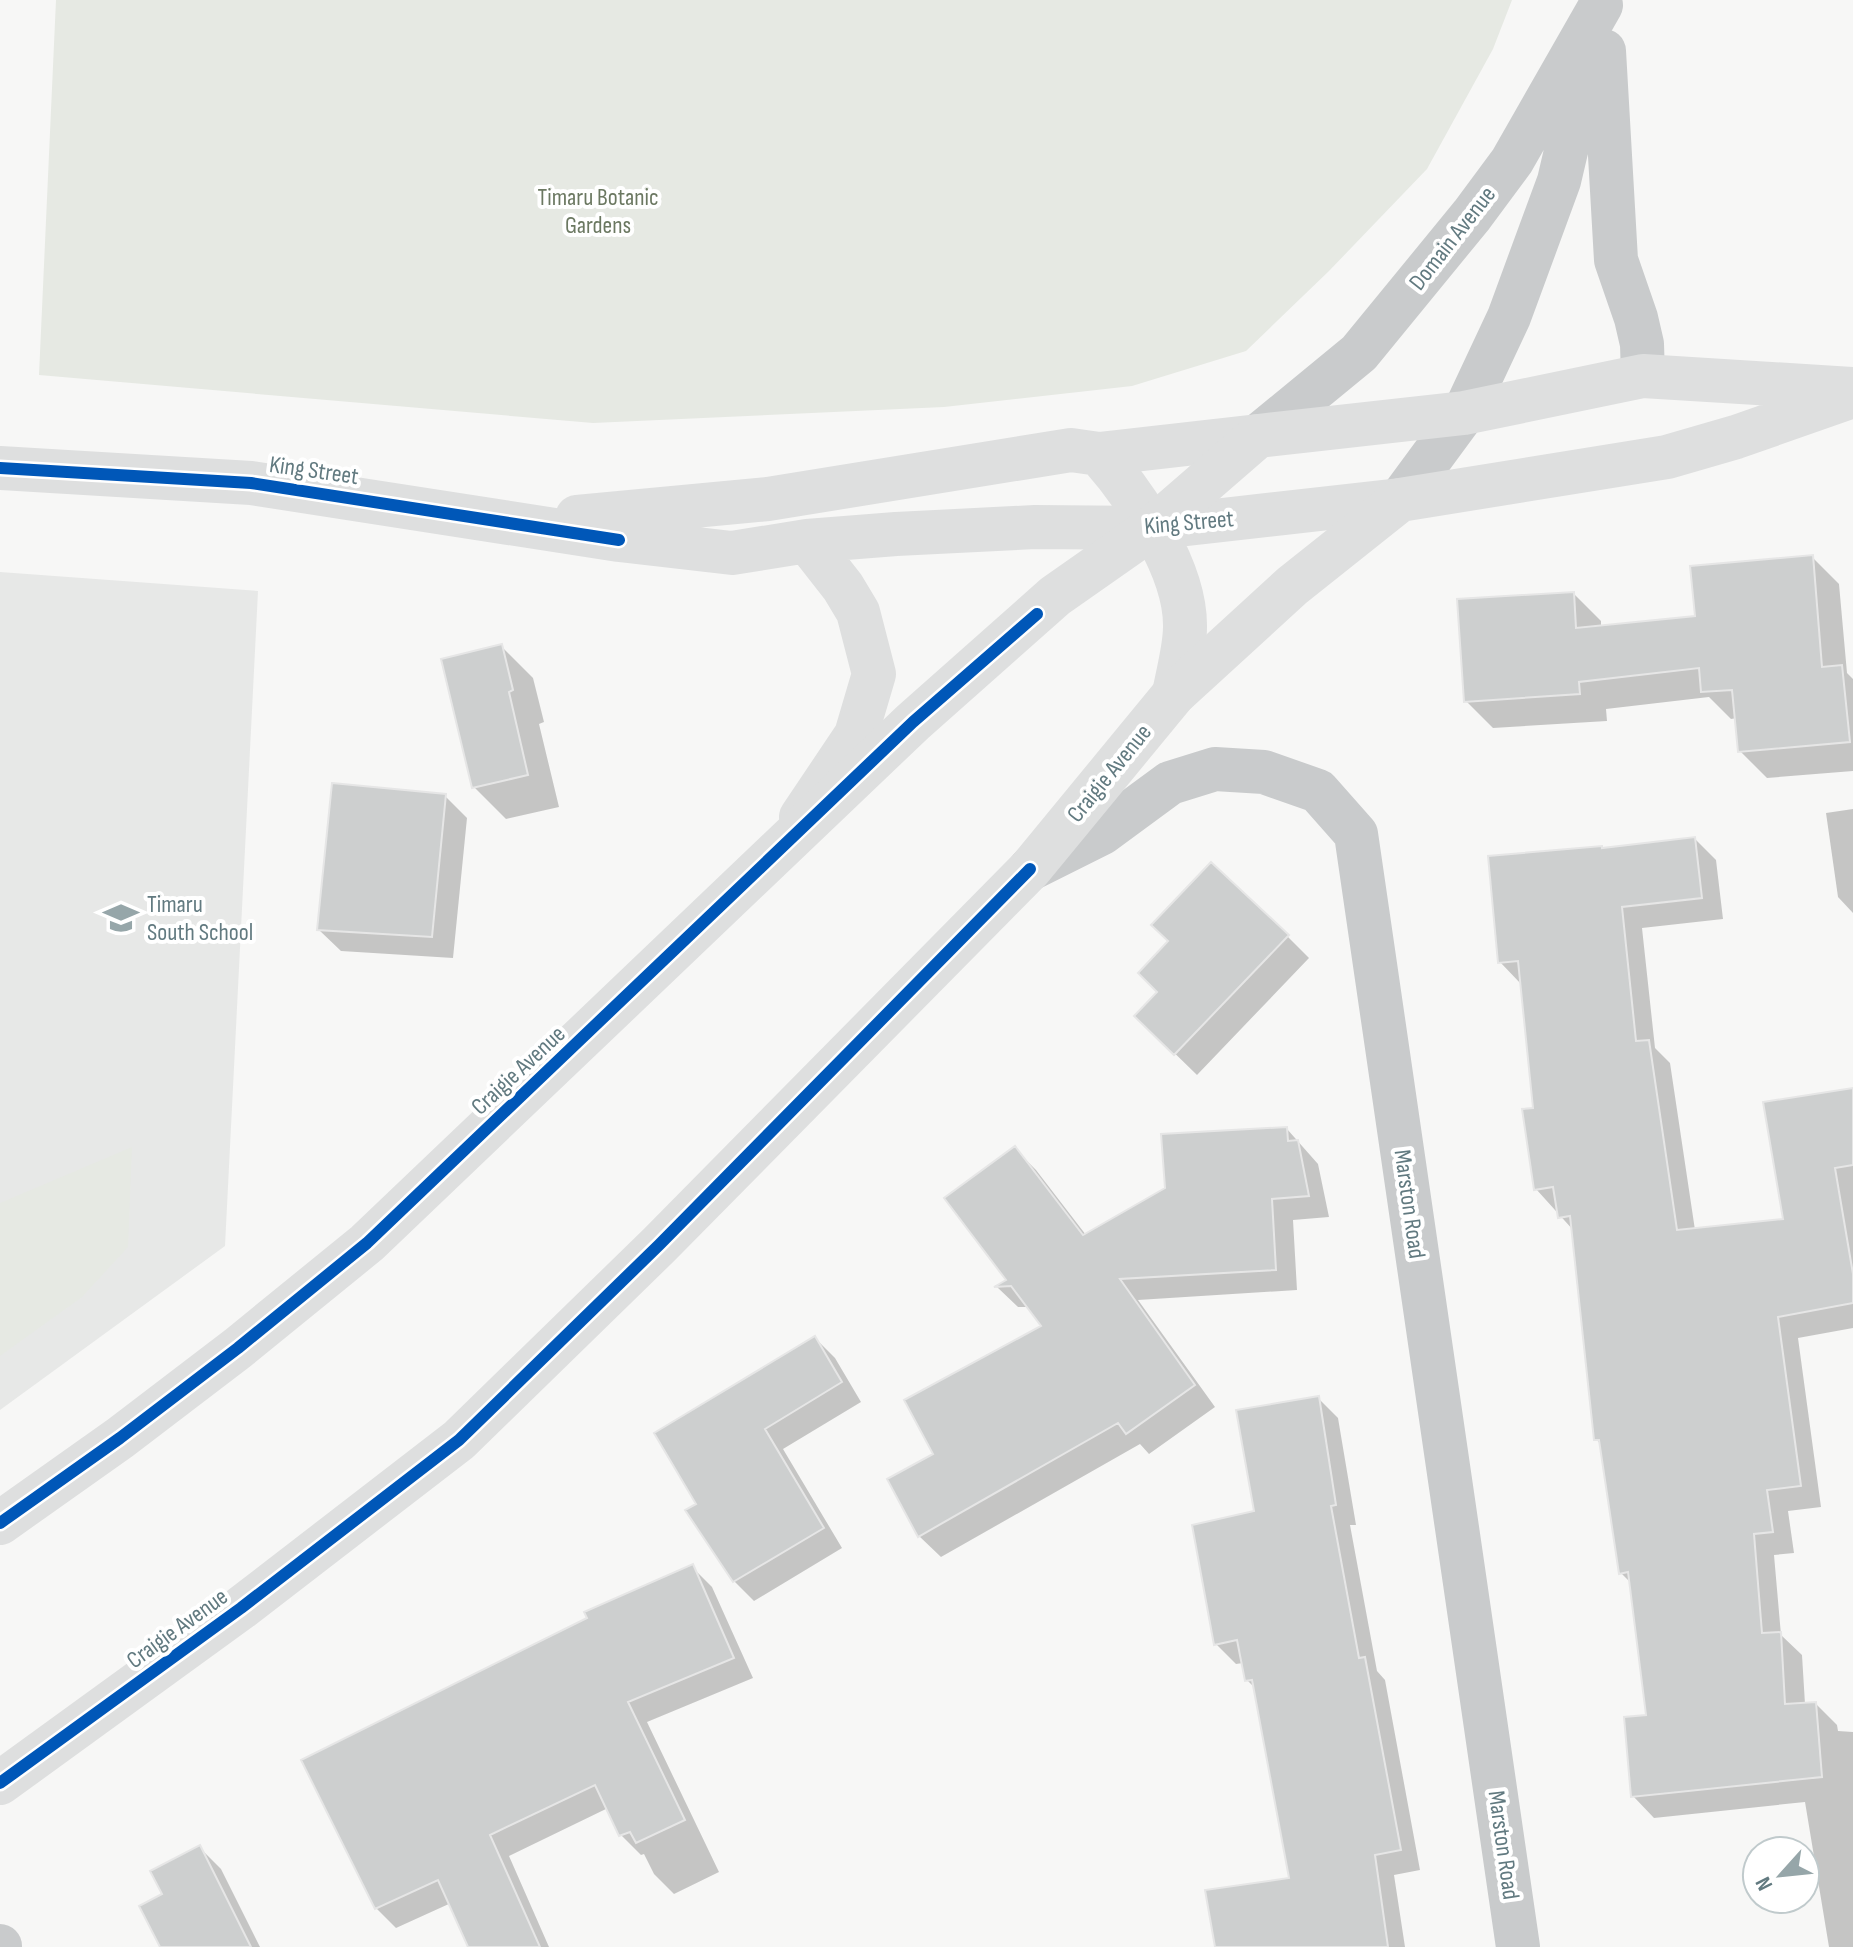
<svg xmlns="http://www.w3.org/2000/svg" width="1853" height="1947" viewBox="0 0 1853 1947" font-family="'Sofia Sans Condensed',sans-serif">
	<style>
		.built { fill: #e7e8e7 }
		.green { fill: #e6e9e3 }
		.shadow { fill: #0003 }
		.building { fill: #cdcfcf; stroke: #e6e6e6; stroke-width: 2 }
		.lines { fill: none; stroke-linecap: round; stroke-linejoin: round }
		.minor { stroke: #c9cbcc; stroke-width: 44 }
		.major { stroke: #dedfdf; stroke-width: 44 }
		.highway { stroke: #dedfdf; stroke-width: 44 }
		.cycleway-casing { stroke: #fff; stroke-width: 17 }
		.cycleway { stroke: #0057b8; stroke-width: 12 }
		.labels { text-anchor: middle; stroke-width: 8; stroke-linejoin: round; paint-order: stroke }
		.park-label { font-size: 24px; fill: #6b7861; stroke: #fff }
		.street-label { font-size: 24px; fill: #627a80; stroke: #fff }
		.poi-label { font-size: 24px; fill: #627a80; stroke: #fff; text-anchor: start }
	</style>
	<rect width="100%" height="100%" fill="#f7f7f6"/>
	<path class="built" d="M 0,572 L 258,591 L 225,1246 L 0,1410 Z"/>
	<path class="green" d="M 56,0 L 1512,0 L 1493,49 L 1427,169 L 1329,271 L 1246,351 L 1132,386 L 944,407 L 593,423 L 39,375 Z
		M 132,1147 L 128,1247 L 82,1297 L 0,1356 L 0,1203 Z"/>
	<path class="shadow" d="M 1812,557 L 1839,584 L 1847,673 L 1853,679 L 1853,771 L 1767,778 L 1740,751 L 1737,718 L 1731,719 L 1709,697 L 1606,709 L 1607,721 L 1493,728 L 1466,701 L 1574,594 L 1601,621 L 1601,628 L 1697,618 Z
		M 501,646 L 533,678 L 544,722 L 539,724 L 559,807 L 506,819 L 474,787 Z
		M 445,796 L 467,818 L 453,958 L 341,951 L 319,930 Z
		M 1853,809 L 1853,913 L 1838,897 L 1826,813 Z
		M 1695,839 L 1716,860 L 1723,919 L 1642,928 L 1655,1048 L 1670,1063 L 1695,1230 L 1785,1220 L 1853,1090 L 1853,1328 L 1798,1338 L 1821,1507 L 1788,1511 L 1794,1553 L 1774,1555 L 1781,1635 L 1802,1655 L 1805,1704 L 1816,1704 L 1837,1725 L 1838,1731 L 1853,1732 L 1853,1947 L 1829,1947 L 1805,1802 L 1654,1818 L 1633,1796 L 1648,1717 L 1632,1584 L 1621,1573 L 1602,1446 L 1596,1439 L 1574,1231 L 1536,1189 L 1535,1110 L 1521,984 L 1500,962 L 1604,850 Z
		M 1287,936 L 1309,958 L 1197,1075 L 1158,1037 Z
		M 1287,1129 L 1318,1164 L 1329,1217 L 1293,1220 L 1297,1290 L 1138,1300 L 1215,1407 L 1149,1454 L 1140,1444 L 941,1557 L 919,1536 L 936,1455 L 1044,1326 L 1029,1307 L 1018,1307 L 997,1287 L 1009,1280 L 1015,1149 L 1036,1170 L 1086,1235 Z
		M 815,1338 L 835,1358 L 861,1402 L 783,1449 L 842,1548 L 754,1601 L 734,1581 L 699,1504 Z
		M 1318,1398 L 1338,1418 L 1356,1525 L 1350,1525 L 1377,1671 L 1385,1680 L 1420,1870 L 1394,1875 L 1405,1947 L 1217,1947 L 1292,1879 L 1256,1689 L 1247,1680 L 1243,1663 L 1236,1664 L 1216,1644 L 1256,1513 Z
		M 692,1567 L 712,1587 L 753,1678 L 647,1722 L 719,1872 L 674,1894 L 654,1874 L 644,1854 L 641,1855 L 621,1835 L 608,1808 L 509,1856 L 549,1947 L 470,1947 L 451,1903 L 396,1928 L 376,1908 Z
		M 200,1848 L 221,1869 L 260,1947 L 162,1947 L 165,1894 Z"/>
	<path class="building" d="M 1813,555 L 1822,667 L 1842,665 L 1850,742 L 1738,752 L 1732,690 L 1701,692 L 1699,668 L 1579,682 L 1580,694 L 1464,702 L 1457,599 L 1574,592 L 1576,628 L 1695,616 L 1690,566 Z
		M 502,644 L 513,690 L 509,692 L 528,775 L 472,788 L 441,659 Z
		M 332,783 L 446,794 L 432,937 L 317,930 Z
		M 1695,837 L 1702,898 L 1622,907 L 1636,1041 L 1649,1040 L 1677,1230 L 1783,1219 L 1763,1102 L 1853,1088 L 1853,1165 L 1835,1168 L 1853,1274 L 1853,1303 L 1778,1317 L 1801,1486 L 1767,1490 L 1773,1532 L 1754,1534 L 1762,1633 L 1781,1632 L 1785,1704 L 1816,1702 L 1822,1777 L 1631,1797 L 1624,1717 L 1646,1715 L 1628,1572 L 1619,1574 L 1599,1440 L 1594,1440 L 1570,1216 L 1558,1218 L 1553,1187 L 1534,1190 L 1522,1109 L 1533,1108 L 1518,961 L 1498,963 L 1488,856 L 1602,846 L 1602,848 Z
		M 1211,862 L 1289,935 L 1174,1055 L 1134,1016 L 1157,992 L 1138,973 L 1168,941 L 1151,925 Z
		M 1287,1127 L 1288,1141 L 1298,1140 L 1309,1196 L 1272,1199 L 1276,1270 L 1120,1279 L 1195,1385 L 1126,1434 L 1118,1423 L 918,1537 L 887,1479 L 933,1454 L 904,1400 L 1041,1326 L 1011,1286 L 994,1287 L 1006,1280 L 944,1198 L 1015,1146 L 1083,1235 L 1165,1188 L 1161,1134 Z
		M 815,1336 L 842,1382 L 765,1429 L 824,1528 L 733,1582 L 685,1510 L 696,1504 L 654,1433 Z
		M 1319,1396 L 1336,1505 L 1331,1506 L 1359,1658 L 1365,1657 L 1401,1850 L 1375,1855 L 1388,1947 L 1215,1947 L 1205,1890 L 1289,1878 L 1252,1680 L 1245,1681 L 1237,1640 L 1214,1645 L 1192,1525 L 1254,1511 L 1236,1410 Z
		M 693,1564 L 734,1658 L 628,1702 L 685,1820 L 636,1843 L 630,1832 L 619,1836 L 595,1785 L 490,1835 L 540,1947 L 468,1947 L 438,1880 L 375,1909 L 301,1760 L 587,1618 L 584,1612 Z
		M 200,1845 L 251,1947 L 160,1947 L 139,1906 L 162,1894 L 150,1871 Z"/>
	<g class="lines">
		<path class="minor" d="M 1604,51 L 1616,260 L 1636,318 L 1642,344 L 1643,376
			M 1258,436 L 1359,353 L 1472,215 L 1512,161 L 1601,5
			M 1400,500 L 1464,413 L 1509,317 L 1559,181 L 1589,53
			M 1030,869 L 1102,833 L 1170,783 L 1215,769 L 1264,772 L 1318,791 L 1356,834 L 1518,1947
			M 0,1946 L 0,1947"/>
		<path class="major" d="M 1099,454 C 1136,496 1186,569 1185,627 C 1185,648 1178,672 1174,694
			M 0,468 L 251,483 L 619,540 L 732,553 L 807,541 L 896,534 L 1035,527 L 1152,528 L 1400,500
			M 577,517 L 768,499 L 1071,450 L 1099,454 L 1258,436
			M 801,817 L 856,735 L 874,674 L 858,612 L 843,587 L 807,541"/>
		<path class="highway" d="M 0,1523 L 120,1438 L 238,1348 L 367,1243 L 913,722 L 1055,596 L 1152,528 L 1258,436 L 1464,413 L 1643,376 L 1853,389
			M 0,1783 L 241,1608 L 459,1440 L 659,1245 L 1030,869 L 1174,694 L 1292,586 L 1400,500 L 1667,457 L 1736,437 L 1853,396"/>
		<g class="cycleway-casing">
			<path id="cycleway" d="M 0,468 L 251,483 L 619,540
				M 0,1523 L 120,1438 L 238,1348 L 367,1243 L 913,722 L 1037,614
				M 0,1783 L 241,1608 L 459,1440 L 659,1245 L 1030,869"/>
		</g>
		<use href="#cycleway" class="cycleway"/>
	</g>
	<defs>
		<g id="school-bare" transform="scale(2.76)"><path d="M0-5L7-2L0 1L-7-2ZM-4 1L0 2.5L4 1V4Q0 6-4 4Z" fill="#96a6a9" stroke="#fff" stroke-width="2.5" paint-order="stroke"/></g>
	</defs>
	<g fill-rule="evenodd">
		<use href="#school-bare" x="121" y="918"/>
	</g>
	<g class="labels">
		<g class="park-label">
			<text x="598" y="205">Timaru Botanic<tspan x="598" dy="28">Gardens</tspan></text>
		</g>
		<g class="street-label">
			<text transform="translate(1452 238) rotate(-52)" y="8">Domain Avenue</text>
			<text transform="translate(314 470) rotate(8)" y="8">King Street</text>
			<text transform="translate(1189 522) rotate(-5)" y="8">King Street</text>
			<text transform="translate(1109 773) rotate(-51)" y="8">Craigie Avenue</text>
			<text transform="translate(518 1070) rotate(-43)" y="8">Craigie Avenue</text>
			<text transform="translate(1410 1204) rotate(82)" y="8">Marston Road</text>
			<text transform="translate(177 1628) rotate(-36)" y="8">Craigie Avenue</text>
			<text transform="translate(1504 1845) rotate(82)" y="8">Marston Road</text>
		</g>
		<g class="poi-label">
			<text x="147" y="912">Timaru<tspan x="147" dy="28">South School</tspan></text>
		</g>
	</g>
	<g transform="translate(1781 1875) rotate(243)"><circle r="38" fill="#ffffff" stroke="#c0cacc" stroke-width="2"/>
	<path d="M0-6L14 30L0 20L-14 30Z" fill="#96a6a9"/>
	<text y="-12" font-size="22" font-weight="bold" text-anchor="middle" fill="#627a80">N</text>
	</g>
</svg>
